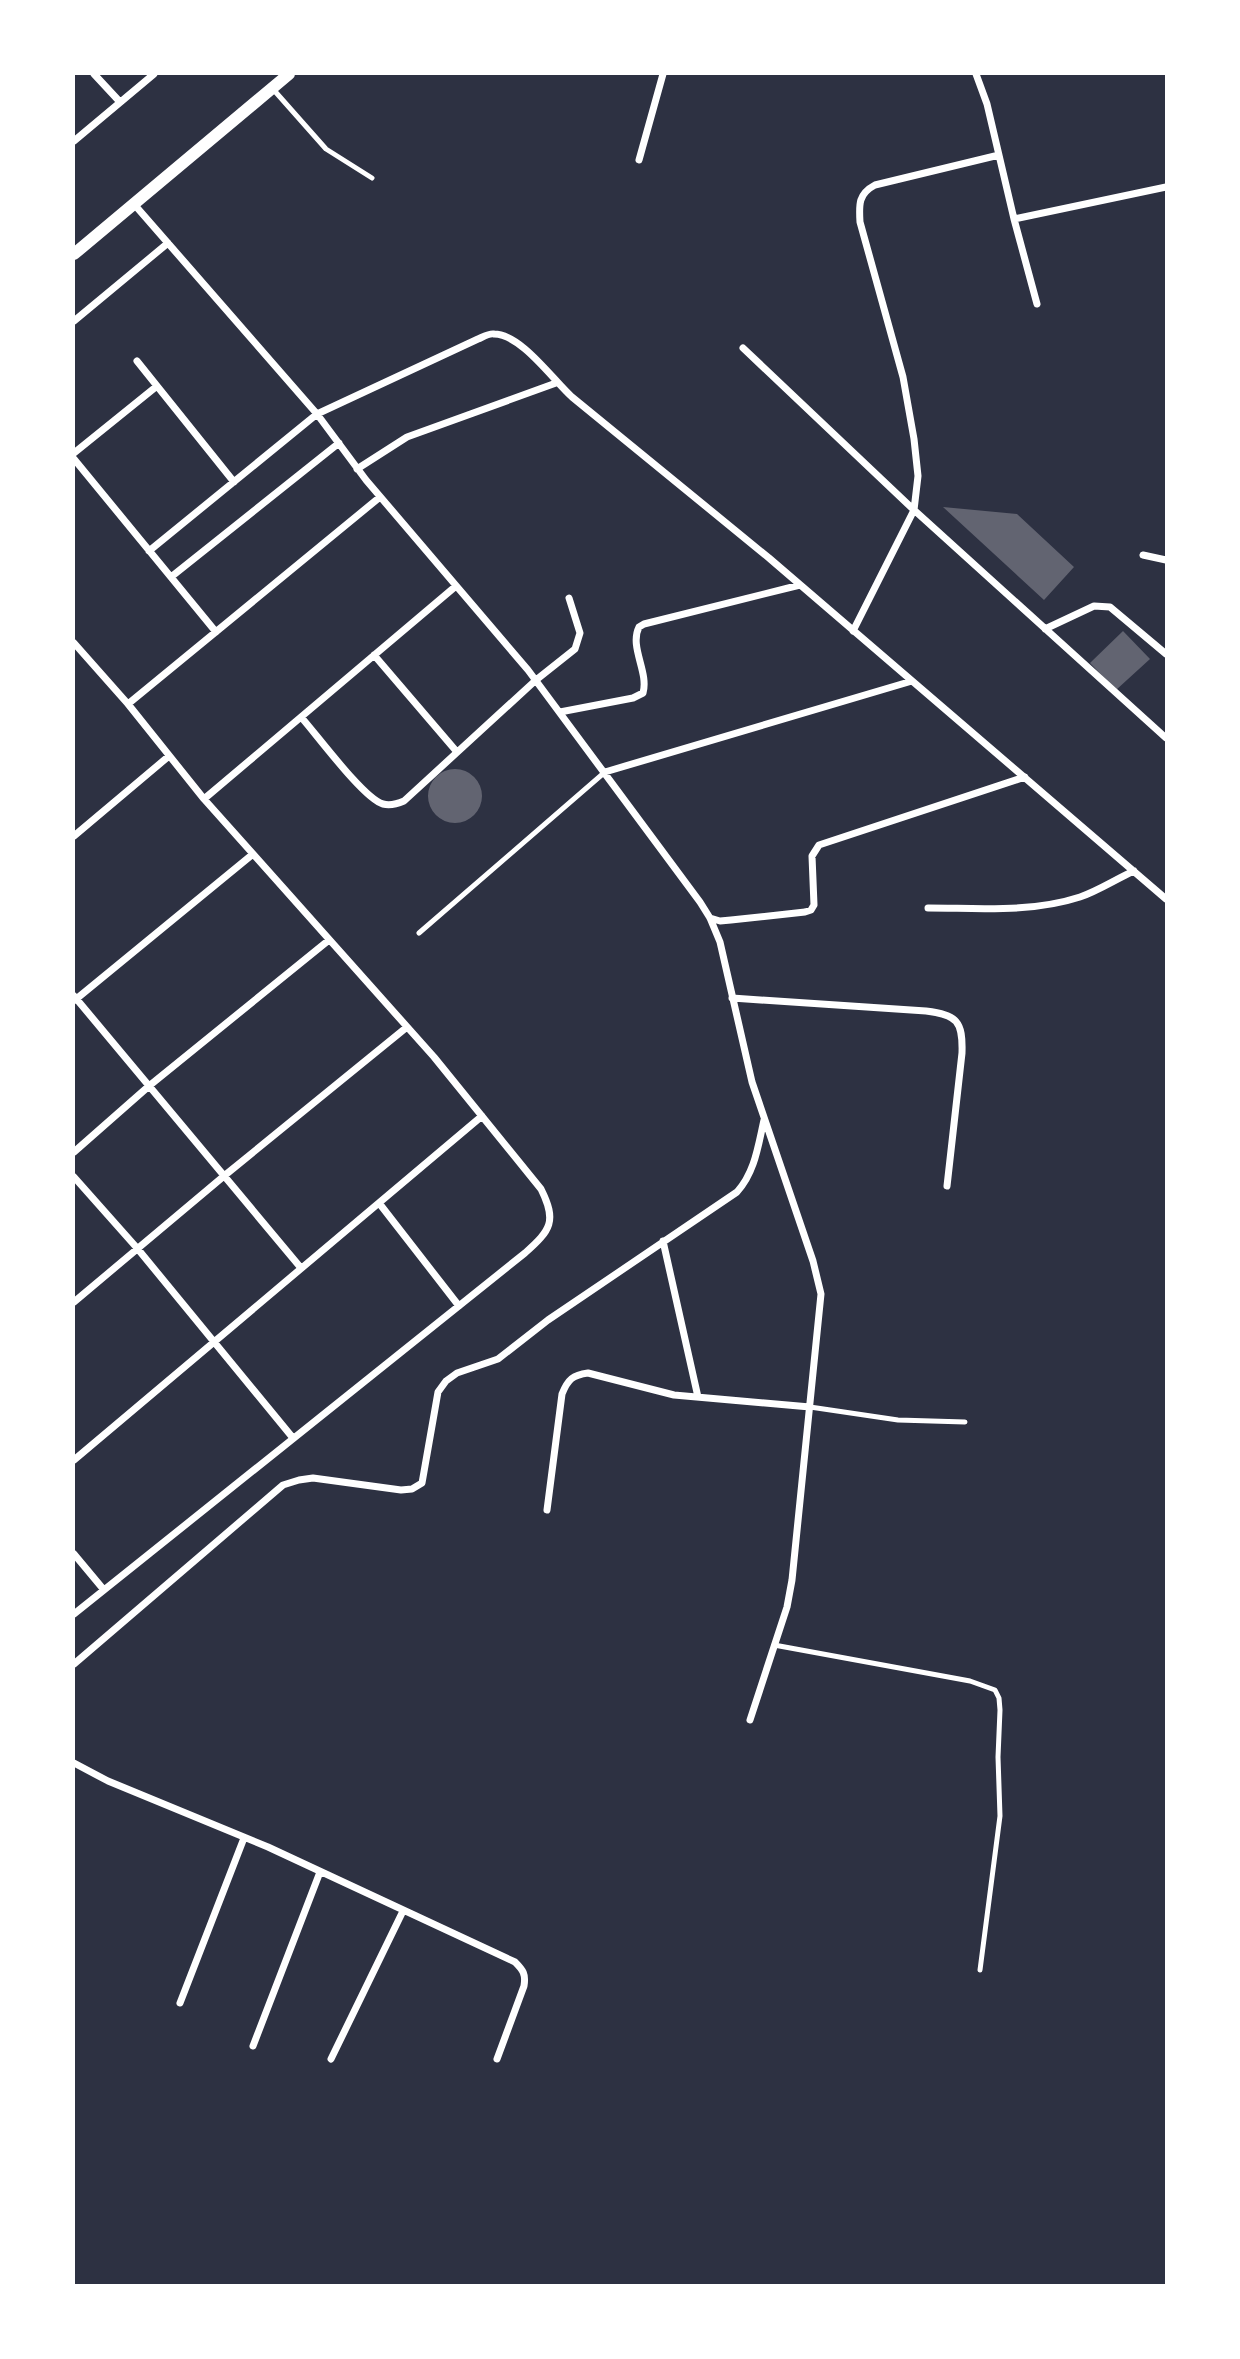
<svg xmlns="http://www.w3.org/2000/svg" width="1240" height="2359" viewBox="0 0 1240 2359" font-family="'Sofia Sans Condensed',sans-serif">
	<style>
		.building { fill: #626471 }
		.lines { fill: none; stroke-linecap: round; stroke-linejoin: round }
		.service { stroke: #fff; stroke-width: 5 }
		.minor { stroke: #fff; stroke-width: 7 }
		.tertiary { stroke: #fff; stroke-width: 12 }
	</style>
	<rect width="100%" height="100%" fill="#2d3142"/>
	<path class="building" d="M 943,507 L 1017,514 L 1074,567 L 1044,600 Z
		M 1123,631 L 1150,659 L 1116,690 L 1090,663 Z
		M428 796a27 27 0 1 1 54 0a27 27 0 1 1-54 0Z"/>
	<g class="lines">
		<path class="service" d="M 272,88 L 326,149 L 372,178
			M 419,933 L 605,772
			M 810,1407 L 898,1420 L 965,1422
			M 774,1645 L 970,1681 L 995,1690 L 999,1698 L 1000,1710 L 998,1757 L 1000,1816 L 980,1970"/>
		<path class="minor" d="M 94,74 L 120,102
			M 976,74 L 987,104 L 1014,219 L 1166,187
			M 74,141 L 154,74
			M 639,160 L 663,74
			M 133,203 L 317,414 L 366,480 L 528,670 L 700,902 L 710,918 L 720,942 L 752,1082 L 813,1261 L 821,1294 L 792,1580 L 787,1607 L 750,1720
			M 1014,219 L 1037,304
			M 74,321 L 168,243
			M 743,348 L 914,510 L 1166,738
			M 137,361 L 234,482
			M 74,453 L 157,386
			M 74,459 L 216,632
			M 357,469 L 407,437 L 556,383
			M 149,551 L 317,414 L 478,339 C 483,337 489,333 494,334 C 521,334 553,380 572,397 L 769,558 L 1166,899
			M 1143,555 L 1166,560
			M 171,577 L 339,443
			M 1045,629 L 1094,606 L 1110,607 L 1166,654
			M 853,631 L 914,510 L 918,476 L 914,439 L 903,377 L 860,222 C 859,205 858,194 875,185 L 999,155
			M 74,643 L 128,704 L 204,799 L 434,1057 L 541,1189 C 557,1221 551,1230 525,1253 L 74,1614
			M 374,655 L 457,752
			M 128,704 L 380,497
			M 560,712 L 633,698 L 643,693 C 649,672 629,647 639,627 L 644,624 L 800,585
			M 301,717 C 317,735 364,799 383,804 C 391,806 397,804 404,801 L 536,680 L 575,649 L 580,633 L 569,598
			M 605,772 L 912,681
			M 204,799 L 456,586
			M 74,836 L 169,756
			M 928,908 C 978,908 1031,913 1080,897 C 1098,891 1116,879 1134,871
			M 710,918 L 720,921 L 731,920 L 805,912 L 811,910 L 814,905 L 812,856 L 819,845 L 1025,777
			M 74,996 L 301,1268
			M 732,998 L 926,1011 C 957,1015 963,1021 962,1053 L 947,1186
			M 75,1000 L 253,854
			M 74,1152 L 149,1086 L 329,940
			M 74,1177 L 137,1248 L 293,1438
			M 379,1203 L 459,1306
			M 663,1241 L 698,1397
			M 74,1302 L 224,1176 L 407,1027
			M 74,1460 L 482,1116
			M 547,1510 L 562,1394 C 568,1379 573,1375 588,1373 L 674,1395 L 810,1407
			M 74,1554 L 104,1590
			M 74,1664 L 283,1485 L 299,1480 L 313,1478 L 401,1490 L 412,1489 L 422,1483 L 438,1392 L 446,1381 L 457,1373 L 498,1359 L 548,1320 L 737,1192 C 755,1172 758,1146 764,1120
			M 74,1763 L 108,1781 L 268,1847 L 515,1962 C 523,1970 526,1974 524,1986 L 497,2059
			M 180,2003 L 244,1838
			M 253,2046 L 320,1872
			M 331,2059 L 403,1911"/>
		<path class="tertiary" d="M 74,254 L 289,74"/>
	</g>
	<rect width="1240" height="2359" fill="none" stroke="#ffffff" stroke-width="150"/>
</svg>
